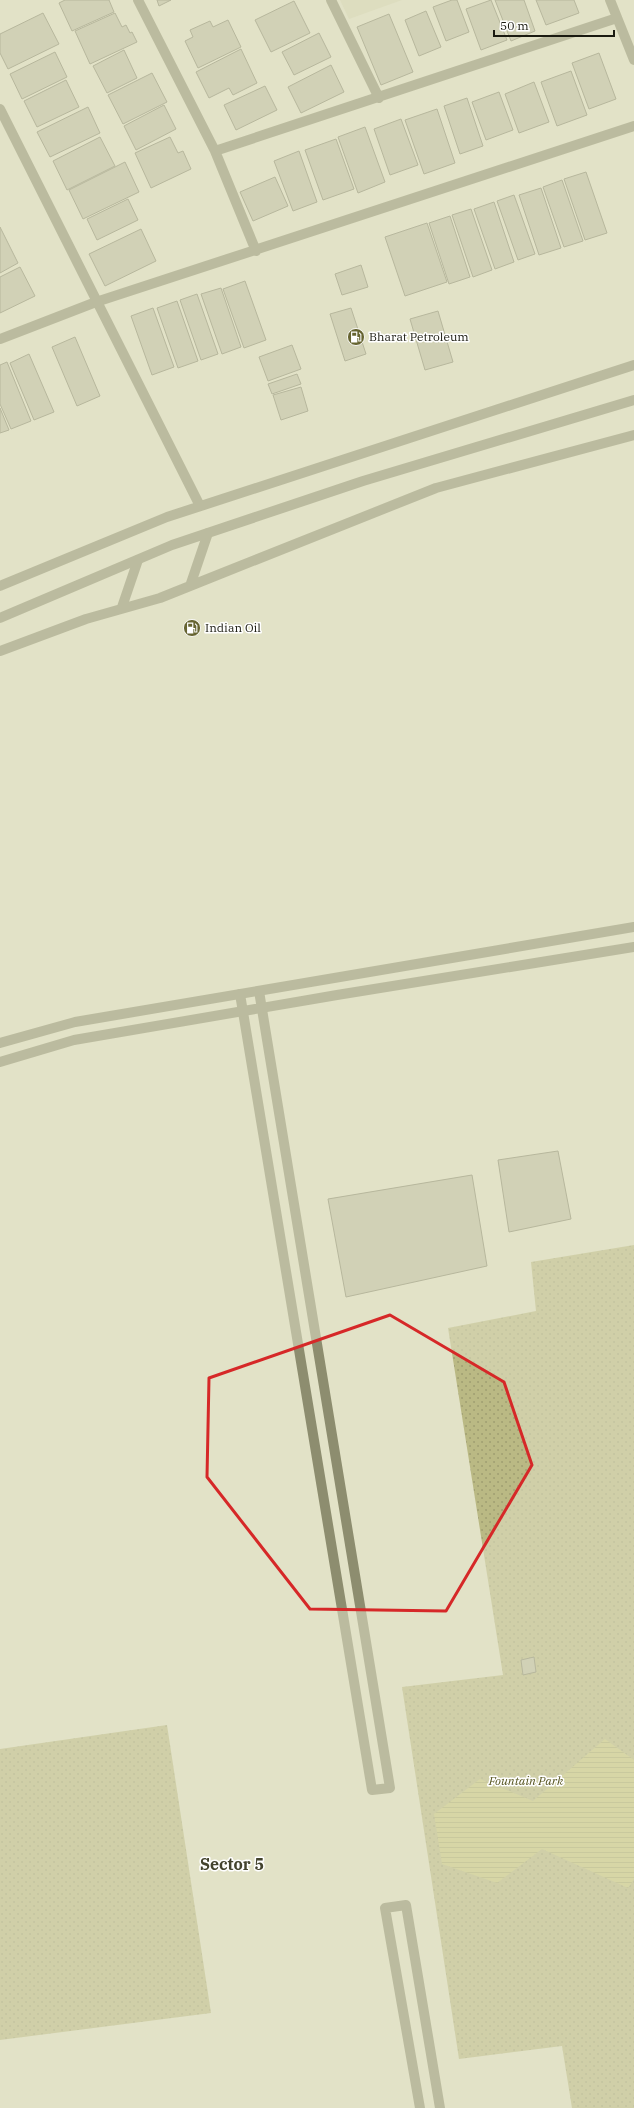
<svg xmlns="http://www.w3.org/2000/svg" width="634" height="2108" viewBox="0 0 634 2108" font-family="'IBM Plex Serif',serif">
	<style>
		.built { fill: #d7d7b6 }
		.park { fill: url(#park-dots) }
		.water { fill: url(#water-rules) }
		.building { fill: #bdbda3; stroke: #83836a }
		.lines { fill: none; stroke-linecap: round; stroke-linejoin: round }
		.minor { stroke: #8d8d6f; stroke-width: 10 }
		.tertiary { stroke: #8d8d6f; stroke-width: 10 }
		.marked { fill: none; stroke: #d62828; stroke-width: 3; stroke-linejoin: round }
		.labels { text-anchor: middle; stroke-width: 3; stroke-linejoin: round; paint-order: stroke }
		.poi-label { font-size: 12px; fill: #1a1a10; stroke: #fff; text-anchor: start }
		.park-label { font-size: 12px; font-style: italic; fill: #575520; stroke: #fff }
		.district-label { font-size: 16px; font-weight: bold; fill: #43432d; stroke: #fff }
	</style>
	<defs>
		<pattern id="park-dots" width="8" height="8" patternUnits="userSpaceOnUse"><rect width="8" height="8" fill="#bab984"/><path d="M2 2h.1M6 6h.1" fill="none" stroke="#9f9e71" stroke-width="1.8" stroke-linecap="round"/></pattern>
		<pattern id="water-rules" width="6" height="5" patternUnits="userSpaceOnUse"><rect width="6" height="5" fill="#c9c87f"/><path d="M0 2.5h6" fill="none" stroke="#acab6d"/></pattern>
	</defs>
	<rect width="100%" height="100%" fill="#e2e2c7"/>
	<path class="built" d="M 340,0 L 402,0 L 349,19 Z"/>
	<path class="park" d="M 634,1245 L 634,2108 L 572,2108 L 562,2046 L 459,2059 L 402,1687 L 503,1675 L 448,1328 L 536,1311 L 531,1262 Z
		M 167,1725 L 211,2013 L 0,2040 L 0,1749 Z"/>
	<path class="water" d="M 605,1739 L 634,1760 L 634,1879 L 628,1888 L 542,1849 L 497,1883 L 442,1864 L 434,1814 L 480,1779 L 533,1801 Z"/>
	<path class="building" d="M 65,0 L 109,0 L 114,12 L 72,31 L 59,3 Z
		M 157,0 L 171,0 L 159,6 Z
		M 452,0 L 457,0 L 469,32 L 446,41 L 433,7 Z
		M 491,0 L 507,40 L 481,50 L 466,9 Z
		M 495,0 L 524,0 L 535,31 L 511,41 Z
		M 536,0 L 574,0 L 579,13 L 546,25 Z
		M 294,1 L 310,33 L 271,52 L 255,20 Z
		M 426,11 L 441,47 L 419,56 L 405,20 Z
		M 43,13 L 59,44 L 8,69 L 0,53 L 0,34 Z
		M 115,13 L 122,27 L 126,25 L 130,33 L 132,32 L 137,42 L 90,64 L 75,31 Z
		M 389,14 L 413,72 L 381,85 L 357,27 Z
		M 228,20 L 241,47 L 198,68 L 185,41 L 193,37 L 190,30 L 210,21 L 213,27 Z
		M 319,33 L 331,57 L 294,75 L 282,52 Z
		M 241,49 L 257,83 L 233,95 L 229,88 L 209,98 L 196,72 Z
		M 124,50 L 137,78 L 107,93 L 93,66 Z
		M 55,52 L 67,77 L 22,99 L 10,74 Z
		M 599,53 L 616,99 L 589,109 L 572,63 Z
		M 331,65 L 344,92 L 301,113 L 288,87 Z
		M 571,71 L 587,115 L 557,126 L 541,82 Z
		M 152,73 L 167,102 L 123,124 L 108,95 Z
		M 66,80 L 79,107 L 37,127 L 24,101 Z
		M 534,82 L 549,122 L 519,133 L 505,94 Z
		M 265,86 L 277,110 L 236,130 L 224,105 Z
		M 499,92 L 513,130 L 486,140 L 472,102 Z
		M 467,98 L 483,146 L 460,154 L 444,106 Z
		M 164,105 L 176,129 L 136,150 L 124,126 Z
		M 88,107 L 100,133 L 50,157 L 37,132 Z
		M 437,109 L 455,163 L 424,174 L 405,120 Z
		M 401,119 L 418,165 L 390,175 L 374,129 Z
		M 365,127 L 385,182 L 358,193 L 338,137 Z
		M 100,137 L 115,166 L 67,190 L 53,161 Z
		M 170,137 L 178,153 L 183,151 L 191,169 L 151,188 L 135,153 Z
		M 336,139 L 354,189 L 323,200 L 305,150 Z
		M 299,151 L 317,202 L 293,211 L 274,161 Z
		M 125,162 L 139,192 L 83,219 L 69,190 Z
		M 586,172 L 607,233 L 585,240 L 564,179 Z
		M 275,177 L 288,206 L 253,221 L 240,192 Z
		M 562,180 L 583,241 L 564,247 L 543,187 Z
		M 541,188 L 561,248 L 539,255 L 519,195 Z
		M 514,195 L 535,254 L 518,260 L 497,201 Z
		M 128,199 L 138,220 L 97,240 L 87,219 Z
		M 494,202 L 514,262 L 495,269 L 474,209 Z
		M 471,209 L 492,270 L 473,277 L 452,215 Z
		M 450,216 L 470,277 L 449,284 L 429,223 Z
		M 427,223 L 447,282 L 405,296 L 385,237 Z
		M 0,227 L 18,263 L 0,273 Z
		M 141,229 L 156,261 L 105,286 L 89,254 Z
		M 361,265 L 368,287 L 342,295 L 335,274 Z
		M 20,267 L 35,296 L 0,313 L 0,277 Z
		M 245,281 L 266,340 L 244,348 L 223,289 Z
		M 221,288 L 241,347 L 222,354 L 201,294 Z
		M 197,294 L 218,354 L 201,360 L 180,300 Z
		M 177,301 L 198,361 L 178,368 L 157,308 Z
		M 153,308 L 174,367 L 152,375 L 131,316 Z
		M 351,308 L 366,354 L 345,361 L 330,314 Z
		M 438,311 L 453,362 L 425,370 L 410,319 Z
		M 75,337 L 100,396 L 77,406 L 52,347 Z
		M 292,345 L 301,369 L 268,381 L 259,357 Z
		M 29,354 L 54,412 L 34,420 L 10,363 Z
		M 7,362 L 31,421 L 11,429 L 0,404 L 0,365 Z
		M 297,374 L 301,384 L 272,394 L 268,384 Z
		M 301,387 L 308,411 L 281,420 L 273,395 Z
		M 0,408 L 9,430 L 0,433 Z
		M 558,1151 L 571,1219 L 509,1232 L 498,1160 Z
		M 472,1175 L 487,1266 L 346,1297 L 328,1199 Z
		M 534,1657 L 536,1672 L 523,1675 L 521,1660 Z"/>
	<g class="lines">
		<path class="minor" d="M 138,0 L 215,151 L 256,251
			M 331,0 L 379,98
			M 610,0 L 634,60
			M 215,151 L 617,18
			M 0,339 L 96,302 L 634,126
			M 190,586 L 208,533
			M 122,607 L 138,560
			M 0,651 L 86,619 L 160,598 L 190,586 L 436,488 L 634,435
			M 240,994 L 372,1790 L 390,1788 L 259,991
			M 420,2108 L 385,1908 L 406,1905 L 440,2108"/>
		<path class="tertiary" d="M 0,109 L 200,506
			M 0,586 L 167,517 L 634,365
			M 0,618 L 172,545 L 363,481 L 634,400
			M 0,1043 L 75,1022 L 634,927
			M 0,1062 L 74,1040 L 337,995 L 634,947"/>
	</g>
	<path d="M0 0H634V2108H0ZM 390,1315 L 504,1382 L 532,1465 L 446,1611 L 310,1609 L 207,1477 L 209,1378 Z" fill="#e2e2c7" fill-opacity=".55" fill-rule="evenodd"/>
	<path class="marked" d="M 390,1315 L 504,1382 L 532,1465 L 446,1611 L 310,1609 L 207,1477 L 209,1378 Z"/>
	<defs>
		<g id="fuel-disc" transform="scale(0.9)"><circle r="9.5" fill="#666431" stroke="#fff"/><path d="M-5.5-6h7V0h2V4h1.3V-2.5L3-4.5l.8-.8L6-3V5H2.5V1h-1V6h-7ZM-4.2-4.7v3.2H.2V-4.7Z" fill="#fff"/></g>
	</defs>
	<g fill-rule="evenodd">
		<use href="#fuel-disc" x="356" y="337"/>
		<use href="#fuel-disc" x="192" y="628"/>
	</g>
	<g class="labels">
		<g class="poi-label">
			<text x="369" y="341">Bharat Petroleum</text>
			<text x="205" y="632">Indian Oil</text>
		</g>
		<g class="park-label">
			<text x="526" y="1785">Fountain Park</text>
		</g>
		<g class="district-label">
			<text x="232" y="1870">Sector 5</text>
		</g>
	</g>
	<path d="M494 30v6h120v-6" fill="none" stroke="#1a1a10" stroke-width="2"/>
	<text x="500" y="30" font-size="12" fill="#1a1a10" stroke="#ffffff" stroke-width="3" paint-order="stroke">50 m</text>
</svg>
